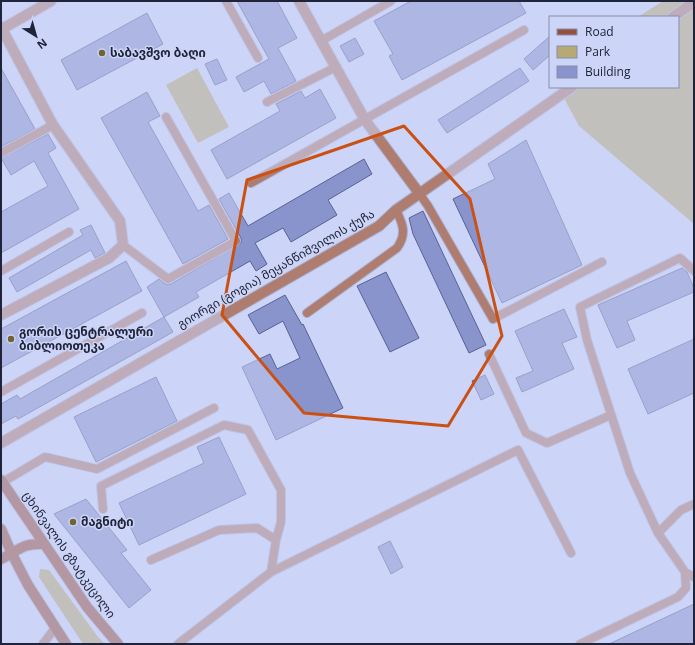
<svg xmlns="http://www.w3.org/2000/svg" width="695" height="645" viewBox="0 0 695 645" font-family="'Open Sans','Noto Sans Georgian',sans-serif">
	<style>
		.green { fill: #b7a974 }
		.building { fill: #8994cc; stroke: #596295 }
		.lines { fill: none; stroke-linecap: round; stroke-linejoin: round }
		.lane-casing { stroke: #aab1d1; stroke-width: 10 }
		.street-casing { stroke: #aab1d1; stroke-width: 12 }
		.secondary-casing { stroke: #aab1d1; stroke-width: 12 }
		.lane { stroke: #ae7d70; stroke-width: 8 }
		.street { stroke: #ae7d70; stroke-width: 10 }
		.secondary { stroke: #96503e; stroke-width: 10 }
		.marked { fill: none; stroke: #ca5113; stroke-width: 3; stroke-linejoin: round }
		.poi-dot { fill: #706431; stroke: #ccd4f7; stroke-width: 1.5 }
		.labels { text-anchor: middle; stroke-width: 3; stroke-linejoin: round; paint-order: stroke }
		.poi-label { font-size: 12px; font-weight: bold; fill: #20243a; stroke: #ccd4f7; text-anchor: start }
		.street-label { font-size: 12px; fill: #20243a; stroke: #ccd4f7 }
	</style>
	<rect width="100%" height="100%" fill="#ccd4f7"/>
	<path class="green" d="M 663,1 L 694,1 L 694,224 L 579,126 L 558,87 L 678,87 L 678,17 L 638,17 Z
		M 197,68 L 229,127 L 198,143 L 166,85 Z
		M 40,569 L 49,570 L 98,637 L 105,644 L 83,644 L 39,577 Z"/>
	<path class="building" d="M 237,1 L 277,1 L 297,38 L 278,48 L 296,81 L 271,94 L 264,81 L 244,92 L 236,77 L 269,59 Z
		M 411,1 L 519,1 L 526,13 L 402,80 L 389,56 L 393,54 L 374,21 Z
		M 147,13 L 163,44 L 77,90 L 61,60 Z
		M 550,36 L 550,55 L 533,70 L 524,59 Z
		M 355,38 L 364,54 L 349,62 L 340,46 Z
		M 217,59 L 227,80 L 215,85 L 205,64 Z
		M 1,68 L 35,129 L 1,147 Z
		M 520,68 L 529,81 L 447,133 L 438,120 Z
		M 320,89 L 336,118 L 227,179 L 211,150 L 280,111 L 276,104 L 301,91 L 305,98 Z
		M 147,92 L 160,116 L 148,122 L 198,211 L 209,205 L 228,239 L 183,264 L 101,118 Z
		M 48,134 L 56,148 L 48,153 L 79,209 L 1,253 L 1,212 L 48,186 L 34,161 L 11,175 L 1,158 Z
		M 526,140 L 582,265 L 502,303 L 453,199 L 495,179 L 488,164 Z
		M 364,159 L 372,174 L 328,200 L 337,215 L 291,242 L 283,228 L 255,243 L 267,264 L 256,271 L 250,261 L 196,292 L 199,297 L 164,317 L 147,287 L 159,279 L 165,284 L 171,284 L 241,243 L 241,238 L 219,199 L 229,193 L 248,226 Z
		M 423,211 L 486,345 L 469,353 L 413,234 L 409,218 Z
		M 91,225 L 105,253 L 95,258 L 91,250 L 17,292 L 9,278 L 83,235 L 80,230 Z
		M 126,261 L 142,291 L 1,368 L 1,329 Z
		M 682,268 L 687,272 L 694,288 L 694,292 L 627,321 L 635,340 L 617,348 L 598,305 Z
		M 386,272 L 419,338 L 390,352 L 357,286 Z
		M 285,295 L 302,325 L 303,324 L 343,408 L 276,440 L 242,367 L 270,354 L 277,369 L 300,358 L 283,321 L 259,334 L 248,315 Z
		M 564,309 L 577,337 L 562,343 L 574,369 L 522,392 L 516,378 L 533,371 L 515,331 Z
		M 164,317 L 173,332 L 18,419 L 16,416 L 1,424 L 1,404 L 17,395 L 20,399 Z
		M 694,339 L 694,393 L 648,414 L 628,369 Z
		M 485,375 L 494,394 L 481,400 L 472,381 Z
		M 156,377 L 177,421 L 96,462 L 74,417 Z
		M 219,437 L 246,494 L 139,545 L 119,503 L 204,463 L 197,447 Z
		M 86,499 L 127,550 L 121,553 L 151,590 L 129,608 L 54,514 Z
		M 390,541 L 403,567 L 391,574 L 378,547 Z
		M 694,604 L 694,644 L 609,644 Z"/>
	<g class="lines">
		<g class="lane-casing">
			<path id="lane" d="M 226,1 L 258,58
				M 321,41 L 391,1
				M 267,102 L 336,67
				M 1,153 L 53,125
				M 251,183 L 524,30
				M 419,193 L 428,206 L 493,319 L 602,262
				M 123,245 L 168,279 L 236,241 L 166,117
				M 1,271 L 69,232
				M 307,313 L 397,248 C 407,234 403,224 396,210
				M 489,354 L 526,433 L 547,443 L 611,415
				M 1,392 L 142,313
				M 3,482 L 45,457 L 97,469 L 214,408
				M 103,509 L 101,486 L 224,425 L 248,430 L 281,490 L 281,522 L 276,540 L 271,572
				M 658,533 L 681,510 L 694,504
				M 151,560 L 219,530 L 257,528 L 276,540
				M 685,572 L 694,577
				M 43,644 L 55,628
				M 178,644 L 271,572 L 518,450 L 571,553
				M 580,644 L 678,597 L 686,588 L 685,572 L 658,533 L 630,473 L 587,340 L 580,307 L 680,258 L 694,271"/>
		</g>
		<g class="street-casing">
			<path id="street" d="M 299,1 L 365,120 L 419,193
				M 673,17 L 694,2
				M 1,27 L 53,125 L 120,221 L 123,245 L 109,258 L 1,315
				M 2,29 L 51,1
				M 1,443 L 379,226 L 396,210 L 572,87"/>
		</g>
		<g class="secondary-casing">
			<path id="secondary" d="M 1,480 L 87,607 L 118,644
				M 1,529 L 12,554 L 28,585 L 66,644
				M 1,559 C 20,550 21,543 44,544"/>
		</g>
		<use href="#lane" class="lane"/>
		<use href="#street" class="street"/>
		<use href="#secondary" class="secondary"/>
	</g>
	<path d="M0 0H695V645H0ZM 404,126 L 470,199 L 502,336 L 448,426 L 304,413 L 222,315 L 247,180 Z" fill="#ccd4f7" fill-opacity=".55" fill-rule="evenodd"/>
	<path class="marked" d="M 404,126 L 470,199 L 502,336 L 448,426 L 304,413 L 222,315 L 247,180 Z"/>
	<g class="poi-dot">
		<circle cx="102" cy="53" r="4"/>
		<circle cx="11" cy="339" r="4"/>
		<circle cx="73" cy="522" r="4"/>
	</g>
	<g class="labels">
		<g class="poi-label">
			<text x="110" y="57">საბავშვო ბაღი</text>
			<text x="19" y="336">გორის ცენტრალური<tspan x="19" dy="14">ბიბლიოთეკა</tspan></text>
			<text x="81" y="526">მაგნიტი</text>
		</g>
		<g class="street-label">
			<text transform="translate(276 269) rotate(-30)" y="4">გიორგი (გოგია) მეყანწიშვილის ქუჩა</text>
			<text transform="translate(69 555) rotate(55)" y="4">ცხინვალის გზატკეცილი</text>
		</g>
	</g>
	<rect width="695" height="645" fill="none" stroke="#20243a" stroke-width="4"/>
	<rect x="549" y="16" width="130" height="72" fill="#ccd4f7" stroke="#878eab"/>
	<rect x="557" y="29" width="20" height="6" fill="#96503e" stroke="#878eab"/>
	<text x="585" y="36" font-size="12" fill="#20243a">Road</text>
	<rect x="557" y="46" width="20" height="12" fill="#b7a974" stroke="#878eab"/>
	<text x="585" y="56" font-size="12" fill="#20243a">Park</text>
	<rect x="557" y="66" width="20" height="12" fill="#8994cc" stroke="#878eab"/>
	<text x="585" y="76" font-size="12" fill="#20243a">Building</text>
	<g transform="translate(36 36) rotate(143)" stroke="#ccd4f7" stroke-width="3" paint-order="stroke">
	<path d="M0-3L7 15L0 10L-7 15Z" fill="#20243a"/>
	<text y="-6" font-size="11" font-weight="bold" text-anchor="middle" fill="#20243a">N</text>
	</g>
</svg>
